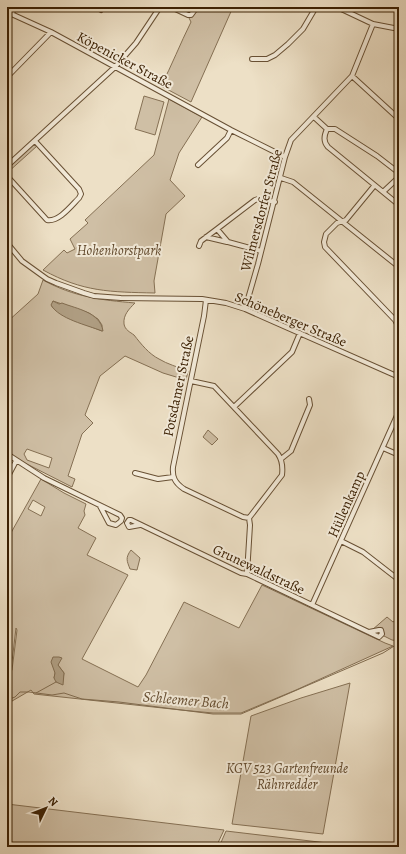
<svg xmlns="http://www.w3.org/2000/svg" width="406" height="854" viewBox="0 0 406 854" font-family="Alegreya,serif">
	<style>
		.green { fill: #cfbfa5; stroke: #857054; fill-rule: evenodd }
		.water { fill: #b09f84; stroke: #816c50 }
		.lines { fill: none; stroke-linecap: round; stroke-linejoin: round }
		.stream { stroke: #816c50; stroke-width: 1 }
		.minor-casing { stroke: #685034; stroke-width: 6 }
		.minor { stroke: #f3ebda; stroke-width: 4 }
		.labels { text-anchor: middle; stroke-width: 4; stroke-linejoin: round; paint-order: stroke }
		.street-label { font-size: 14px; fill: #3b2003; stroke: #f3ebda }
		.park-label { font-size: 14px; font-style: italic; fill: #60482c; stroke: #f3ebda }
		.water-label { font-size: 15px; font-style: italic; fill: #644c30; stroke: #f3ebda }
	</style>
	<rect width="100%" height="100%" fill="#ede0c6"/>
	<filter id="stains"><feTurbulence type="fractalNoise" baseFrequency=".005" numOctaves="4"/><feColorMatrix values="0 0 0 0 .2 0 0 0 0 .09 0 0 0 0 .02 0 0 0 .5 -.17"/></filter>
	<radialGradient id="worn" r=".72"><stop offset=".6" stop-color="#630" stop-opacity="0"/><stop offset="1" stop-color="#630" stop-opacity=".3"/></radialGradient>
	<path class="green" d="M 199,7 L 233,7 L 191,102 L 161,86 C 172,65 180,44 191,22 L 189,18 Z
		M 144,96 L 164,102 L 155,135 L 135,129 Z
		M 169,99 L 202,117 L 179,153 L 170,180 L 185,196 L 166,214 L 154,281 L 155,293 C 110,292 83,292 43,270 L 64,250 L 67,253 L 75,249 L 70,239 L 88,223 L 85,220 L 154,155 Z
		M 32,145 L 37,146 L 7,173 L 7,169 Z
		M 43,280 C 74,297 101,300 135,303 C 129,309 123,315 124,324 C 125,330 130,332 134,335 C 141,344 149,354 159,359 C 167,364 178,367 188,371 L 186,380 L 163,373 L 125,356 L 100,376 L 85,415 L 93,423 L 82,434 L 68,476 L 75,479 L 72,487 L 19,460 L 7,451 L 7,339 L 8,338 L 7,336 L 7,322 L 38,294 ZM 53,301 L 89,313 L 98,319 L 102,325 L 102,331 C 82,323 70,320 52,307 ZM 27,449 L 52,458 L 49,468 L 27,460 L 24,454 Z
		M 208,430 L 218,439 L 212,445 L 203,437 Z
		M 41,479 L 64,493 L 86,504 L 84,511 L 85,515 L 78,528 L 96,538 L 87,555 L 128,575 L 82,659 L 138,687 L 146,675 L 184,602 L 239,628 L 262,585 L 385,643 L 393,646 L 296,690 L 241,713 L 213,713 L 181,710 L 34,694 L 31,690 L 7,704 L 7,673 L 10,673 L 12,670 L 17,630 L 16,628 L 11,670 L 7,672 L 7,540 ZM 33,500 L 45,507 L 41,516 L 28,509 ZM 59,657 L 58,665 L 64,673 L 63,679 L 54,678 Z
		M 131,550 L 140,558 L 137,570 L 130,569 C 127,561 125,558 131,550 Z
		M 387,617 L 393,622 L 399,618 L 399,641 L 392,640 L 372,630 Z
		M 350,683 L 323,834 L 232,824 L 251,716 L 301,698 Z
		M 7,804 L 224,830 L 216,847 L 7,847 Z
		M 226,831 L 361,847 L 219,847 Z"/>
	<path class="water" d="M 53,301 L 59,304 L 62,303 C 77,309 100,312 103,331 L 102,331 C 87,325 59,319 51,305 Z
		M 53,657 L 59,657 L 62,658 L 58,665 L 64,673 L 63,685 L 56,682 L 54,678 L 55,673 L 51,662 Z"/>
	<g class="lines">
		<path class="stream" d="M 36,693 L 56,682
			M 7,700 L 15,697 L 20,692 L 29,692 L 52,695 L 64,693 L 82,699 L 119,702 L 213,714 L 241,714 L 383,653 L 399,643
			M 7,841 L 32,847"/>
		<g class="minor-casing">
			<path id="minor" d="M 96,7 L 101,10
				M 171,7 L 188,15 L 191,15 L 197,7
				M 337,7 L 373,24 L 399,29
				M 7,12 L 51,32 L 231,130 L 285,157
				M 11,13 L 17,7
				M 252,59 L 267,59 L 275,55 L 288,44 L 303,29 L 316,7
				M 352,76 L 399,119
				M 7,77 L 51,32
				M 314,117 L 327,129
				M 198,165 L 227,138 L 231,130
				M 7,166 L 115,67 L 136,43 L 160,7
				M 399,173 L 377,156 L 335,129 L 327,129 C 324,136 323,141 328,147 L 399,205
				M 7,176 L 47,220 C 59,222 71,206 79,198 L 81,194 L 79,189 L 35,141
				M 281,178 L 293,182 L 399,267
				M 374,186 L 346,220 L 337,223 L 326,234 L 324,242 L 325,247 L 395,320 L 399,328
				M 383,192 L 399,177
				M 206,237 L 227,242
				M 7,243 L 22,261 L 47,279 L 56,283 L 84,293 L 94,296 L 121,298 L 202,299 L 226,303 L 245,309 L 399,377
				M 199,246 L 201,241 L 217,229
				M 261,251 L 228,242 L 217,229 L 255,200 L 258,199 L 275,202
				M 206,300 L 204,316 L 173,467 C 172,477 175,483 184,489 L 243,517 L 249,518 L 250,525 L 247,574
				M 245,309 L 258,264 L 285,157 L 291,140 L 352,76 L 373,24
				M 191,381 L 214,386 L 278,454 C 282,460 283,467 282,475 L 249,518
				M 235,406 L 292,352 L 300,333
				M 383,448 L 399,455
				M 7,454 L 44,478 L 120,515 L 122,518 L 121,521 L 116,525 L 109,523 L 100,506
				M 281,459 L 291,451 L 310,405 L 309,399
				M 135,473 L 158,479 L 173,477
				M 7,478 L 16,461
				M 140,525 L 129,527 L 127,523 L 129,520 L 131,520 L 241,573 L 247,574 L 379,637 L 382,634 L 381,630 L 379,630 L 369,632
				M 341,541 L 363,552 L 399,580
				M 312,605 L 399,411"/>
		</g>
		<use href="#minor" class="minor"/>
	</g>
	<g class="labels">
		<g class="street-label">
			<text transform="translate(125 60) rotate(28)" y="5">Köpenicker Straße</text>
			<text transform="translate(261 210) rotate(-75)" y="5">Wilmersdorfer Straße</text>
			<text transform="translate(291 319) rotate(23)" y="5">Schöneberger Straße</text>
			<text transform="translate(178 386) rotate(-78)" y="5">Potsdamer Straße</text>
			<text transform="translate(346 504) rotate(-66)" y="5">Hüllenkamp</text>
			<text transform="translate(259 569) rotate(25)" y="5">Grunewaldstraße</text>
		</g>
		<g class="park-label">
			<text x="119" y="255">Hohenhorstpark</text>
			<text x="287" y="773">KGV 523 Gartenfreunde<tspan x="287" dy="16">Rähnredder</tspan></text>
		</g>
		<g class="water-label">
			<text transform="translate(186 700) rotate(5)" y="5">Schleemer Bach</text>
		</g>
	</g>
	<rect width="406" height="854" fill="none" stroke="#ede0c6" stroke-width="24"/>
	<rect x="8" y="8" width="390" height="838" fill="none" stroke="#3b2003" stroke-width="2"/>
	<rect x="12" y="12" width="382" height="830" fill="none" stroke="#3b2003"/>
	<g transform="translate(46 808) rotate(47)" stroke="#f3ebda" stroke-width="3" paint-order="stroke">
	<path d="M0-3L7 15L0 10L-7 15Z" fill="#3b2003"/>
	<text y="-6" font-size="11" font-weight="bold" text-anchor="middle" fill="#3b2003">N</text>
	</g>
	<rect width="100%" height="100%" filter="url(#stains)"/>
	<rect width="100%" height="100%" fill="url(#worn)"/>
</svg>
